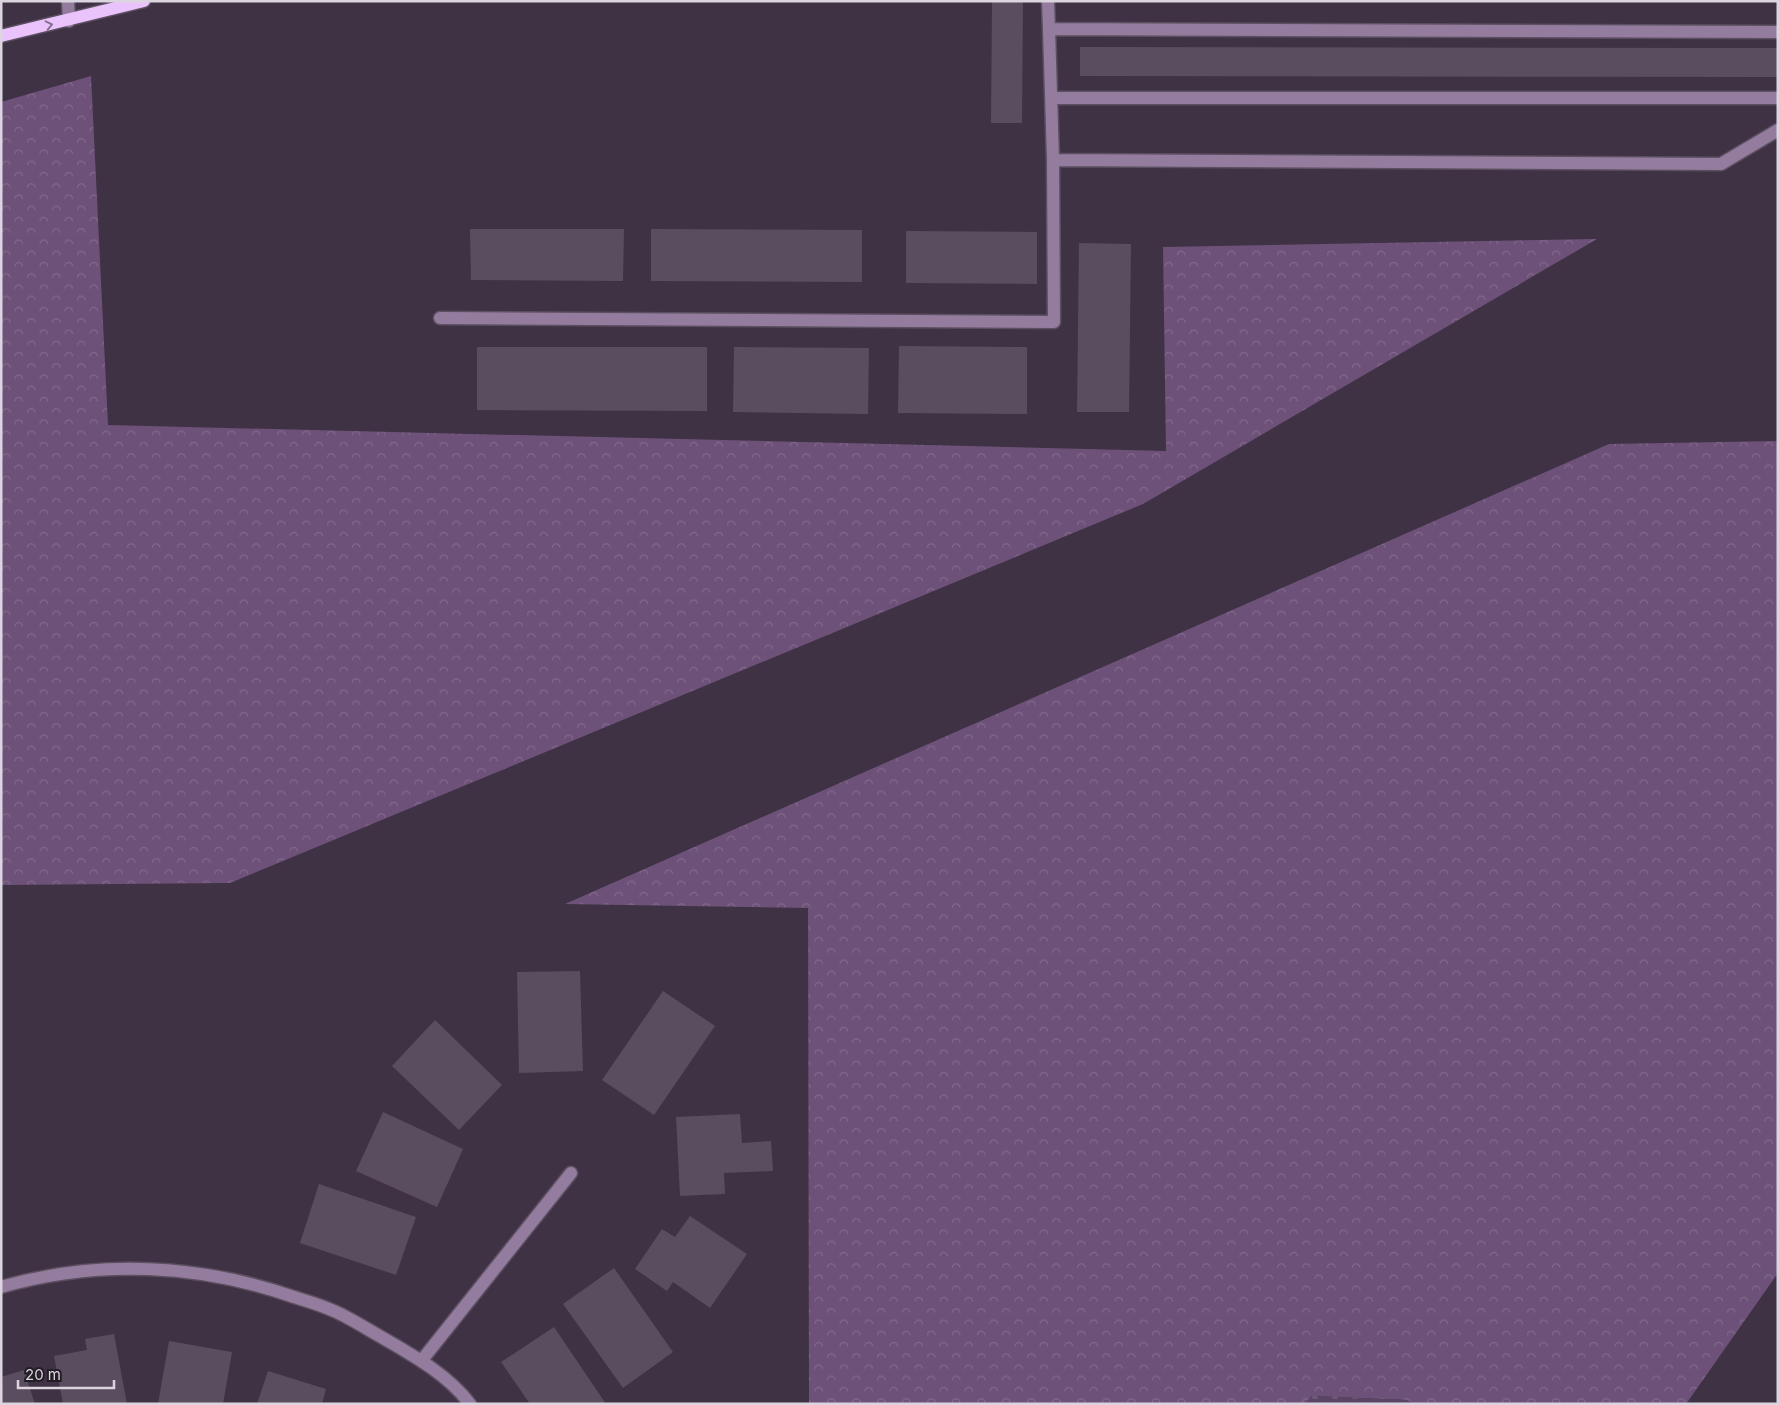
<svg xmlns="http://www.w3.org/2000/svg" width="1779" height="1405" viewBox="0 0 1779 1405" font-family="Inter,sans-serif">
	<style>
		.forest { fill: url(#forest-crowns) }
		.cemetery { fill: url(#cemetery-stones) }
		.building { fill: #5a4d5f }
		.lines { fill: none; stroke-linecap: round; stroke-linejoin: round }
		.minor-casing { stroke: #5b4f60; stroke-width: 15 }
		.major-casing { stroke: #5b4f60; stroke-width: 15 }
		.minor { stroke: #947c9f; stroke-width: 12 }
		.major { stroke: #ebc3fc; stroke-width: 12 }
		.oneway { stroke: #867090 }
	</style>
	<defs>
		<pattern id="forest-crowns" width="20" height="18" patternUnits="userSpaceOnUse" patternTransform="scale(1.25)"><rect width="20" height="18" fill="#6d5179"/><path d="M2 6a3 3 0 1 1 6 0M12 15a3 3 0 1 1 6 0" fill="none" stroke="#81698c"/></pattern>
		<pattern id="cemetery-stones" width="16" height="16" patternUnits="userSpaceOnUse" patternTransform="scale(1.25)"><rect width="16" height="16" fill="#5b4565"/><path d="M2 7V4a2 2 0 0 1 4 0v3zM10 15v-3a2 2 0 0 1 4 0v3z" fill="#725f7b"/></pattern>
	</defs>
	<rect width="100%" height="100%" fill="#3f3244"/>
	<path class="forest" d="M 91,76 L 108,425 L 1166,451 L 1163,247 L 1597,239 L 1143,504 L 230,883 L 1,885 L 1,102 Z
		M 1778,441 L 1778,1273 L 1686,1404 L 1413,1404 L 1407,1400 L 1312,1396 L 1305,1404 L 809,1404 L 808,908 L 565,904 L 1609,444 Z"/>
	<path class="cemetery" d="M 1311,1396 L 1407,1400 L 1413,1404 L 1305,1404 Z"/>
	<path class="building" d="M 992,1 L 1023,1 L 1022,123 L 991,123 Z
		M 1080,47 L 1778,48 L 1778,77 L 1080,76 Z
		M 470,229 L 624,229 L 623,281 L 471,280 Z
		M 651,229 L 862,230 L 862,282 L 651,281 Z
		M 906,231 L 1037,232 L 1037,284 L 906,283 Z
		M 1079,243 L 1131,244 L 1129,412 L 1077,412 Z
		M 899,346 L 1027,347 L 1027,414 L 898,413 Z
		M 477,347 L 707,347 L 707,411 L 477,410 Z
		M 734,347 L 869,348 L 868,414 L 733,412 Z
		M 580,971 L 583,1071 L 519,1073 L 517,972 Z
		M 663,991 L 715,1026 L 654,1115 L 602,1080 Z
		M 435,1020 L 502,1085 L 459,1130 L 392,1066 Z
		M 383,1112 L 463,1149 L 437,1207 L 356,1171 Z
		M 740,1114 L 742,1143 L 771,1141 L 773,1171 L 724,1173 L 725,1194 L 680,1196 L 676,1117 Z
		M 319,1184 L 416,1217 L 396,1275 L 300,1243 Z
		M 690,1216 L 747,1254 L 710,1308 L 673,1282 L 667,1291 L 635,1269 L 662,1229 L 675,1237 Z
		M 614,1268 L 673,1352 L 623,1388 L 563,1304 Z
		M 554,1327 L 606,1404 L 530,1404 L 501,1362 Z
		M 114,1334 L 127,1404 L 63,1404 L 54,1356 L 87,1350 L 85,1339 Z
		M 169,1341 L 232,1352 L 223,1404 L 158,1404 Z
		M 24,1370 L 35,1404 L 1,1404 L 1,1377 Z
		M 268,1371 L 326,1389 L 322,1404 L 257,1404 Z"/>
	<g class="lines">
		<g class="minor-casing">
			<path id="minor" d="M 68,1 L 69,21
				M 1048,1 L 1049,29 L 1778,32
				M 1049,29 L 1053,160
				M 1051,98 L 1778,98
				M 440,318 L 1054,322 L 1053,160 L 1721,164 L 1778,130
				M 1,1287 C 99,1259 199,1264 294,1297 C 307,1301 321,1305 334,1311 C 350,1318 367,1329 383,1338 C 414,1356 448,1375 470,1404
				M 422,1360 L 571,1173"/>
		</g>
		<g class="major-casing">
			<path id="major" d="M 1,36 L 144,1"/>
		</g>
		<use href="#minor" class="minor"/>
		<use href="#major" class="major"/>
	</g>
	<defs><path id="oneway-chevron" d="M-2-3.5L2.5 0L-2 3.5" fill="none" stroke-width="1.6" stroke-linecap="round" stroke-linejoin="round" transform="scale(1.25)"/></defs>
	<use class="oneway" href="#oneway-chevron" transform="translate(49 25) rotate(-13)"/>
	<rect width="1779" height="1405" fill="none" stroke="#dcd5e0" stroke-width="5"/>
	<path d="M18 1380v8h96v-8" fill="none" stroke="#dcd5e0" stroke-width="2.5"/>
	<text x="25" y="1380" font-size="15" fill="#dcd5e0" stroke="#221d25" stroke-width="4" paint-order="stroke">20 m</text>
</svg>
